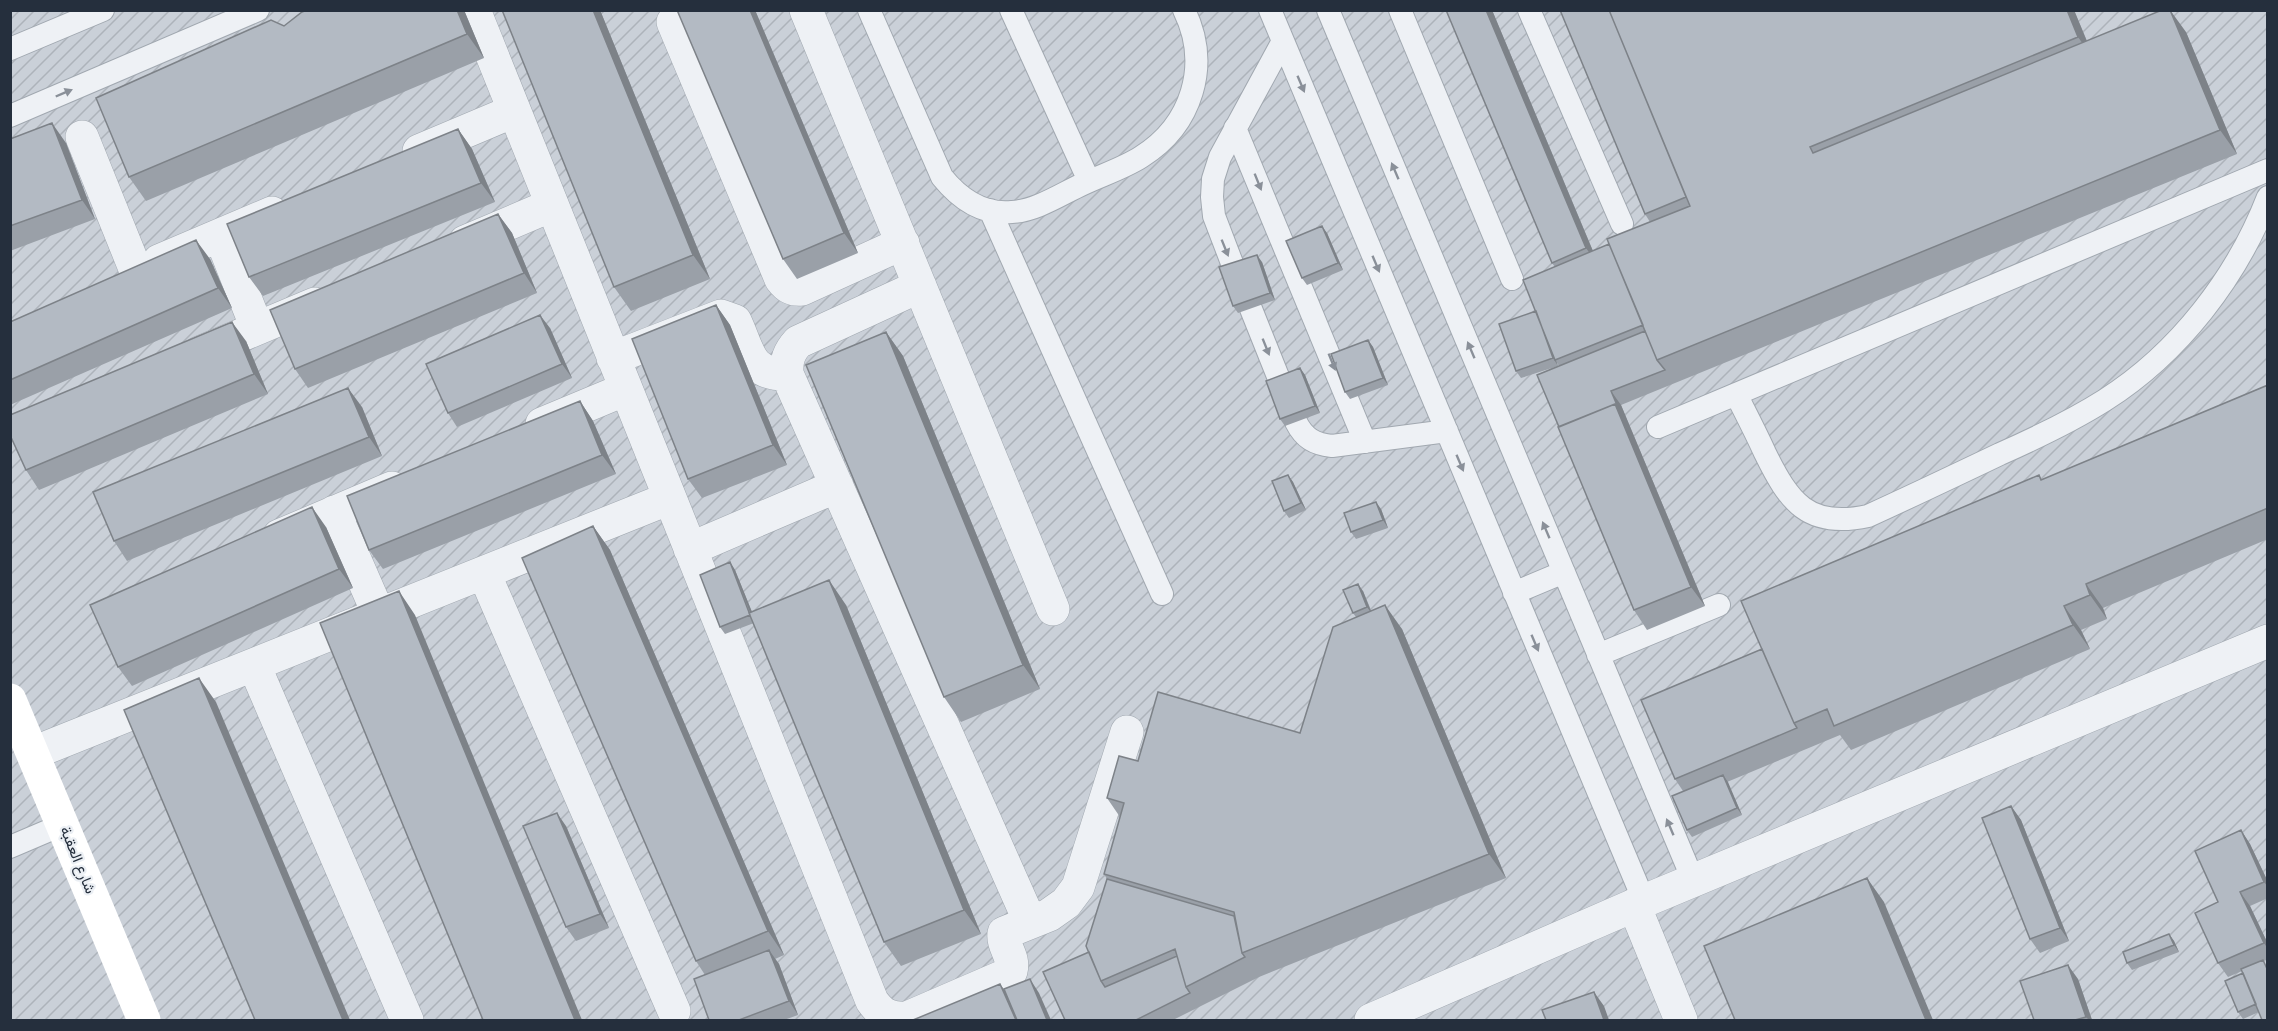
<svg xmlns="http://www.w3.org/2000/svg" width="2278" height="1031" viewBox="0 0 2278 1031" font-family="Montserrat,Vazirmatn,sans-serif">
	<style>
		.industrial { fill: url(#industrial-furrows) }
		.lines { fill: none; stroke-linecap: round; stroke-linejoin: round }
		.lane-casing { stroke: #a1a8b0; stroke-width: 24 }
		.street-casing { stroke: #a1a8b0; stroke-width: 34 }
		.lane { stroke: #eef1f5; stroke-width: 22 }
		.street { stroke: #eef1f5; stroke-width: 33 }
		.secondary { stroke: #fff; stroke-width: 33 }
		.wall { fill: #9aa0a8 }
		.shaded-wall { fill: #7d8288 }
		.building { fill: #b3bac3; stroke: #7d8288; stroke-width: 1.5 }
		.oneway { fill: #8a9099 }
		.labels { text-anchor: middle; stroke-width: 4.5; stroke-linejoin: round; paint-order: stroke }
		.street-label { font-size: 15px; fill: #252f3d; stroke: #ebeff4 }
	</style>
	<defs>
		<pattern id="industrial-furrows" width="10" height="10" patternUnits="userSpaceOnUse" patternTransform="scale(1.5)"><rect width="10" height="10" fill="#cad0d8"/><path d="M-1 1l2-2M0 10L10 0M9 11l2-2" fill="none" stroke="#adb3ba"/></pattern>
	</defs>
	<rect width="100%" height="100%" fill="#dce1e6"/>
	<path class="industrial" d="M 11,11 L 2267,11 L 2267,1020 L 11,1020 Z"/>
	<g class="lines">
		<g class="lane-casing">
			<path id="lane" d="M 869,10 L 942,177 C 959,198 982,215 1012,212 C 1036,211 1061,194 1083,184 C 1102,175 1124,168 1141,157 C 1192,125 1211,65 1184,10
				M 1011,10 L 1089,181
				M 1270,10 L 1644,901
				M 1328,10 L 1693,880
				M 1400,10 L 1512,279
				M 1529,10 L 1622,224
				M 10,49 L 103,10
				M 10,116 L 258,10
				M 1235,128 L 1365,442
				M 990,210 L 1162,594
				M 1235,271 L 1214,216 L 1212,197 L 1213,179 L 1220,157 L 1283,41
				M 1251,309 L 1281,384
				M 1736,394 C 1746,414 1756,433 1765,453 C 1789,502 1808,529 1868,516 C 1912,496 1956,475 2000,454 C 2036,438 2072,421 2105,400 C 2179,353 2237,277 2268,197
				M 1296,422 C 1304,438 1314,444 1332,446 L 1447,431
				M 1658,427 L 2268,170
				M 1514,593 L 1564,572
				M 1598,655 L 1719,605
				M 10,847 L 64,824"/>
		</g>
		<g class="street-casing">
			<path id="street" d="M 474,10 L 872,1001 C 882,1015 890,1019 907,1018 L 1002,977 L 1011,971 C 1015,956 1002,947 1004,933 L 1049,915 L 1066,903 L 1078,887 L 1127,732
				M 806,10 L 1053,609
				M 673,22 L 781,279 C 787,287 792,290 802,289 L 903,243
				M 82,137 L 136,271
				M 419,151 L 514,111
				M 220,235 L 257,328
				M 465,242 L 552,205
				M 159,261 L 272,213
				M 920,286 L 798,342 C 789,352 786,360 787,374 L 1030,922
				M 199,353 L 315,304
				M 613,358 L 721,316 L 735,321 C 749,350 748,375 787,374
				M 542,424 L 626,389
				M 334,512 L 379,615
				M 279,536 L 392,488
				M 690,549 L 837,486
				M 484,573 L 674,1011
				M 254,665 L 407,1020
				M 33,753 L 670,498
				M 1634,905 L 1681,1020
				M 1371,1020 L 1644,901 L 2268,641"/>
		</g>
		<use href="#lane" class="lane"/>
		<use href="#street" class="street"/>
		<path class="secondary" d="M 10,700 L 144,1020"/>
	</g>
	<path class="wall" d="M 464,10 L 484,58 L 146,201 L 129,177 L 284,26 Z
		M 600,10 L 710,279 L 631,311 L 614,287 Z
		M 755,10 L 858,253 L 797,279 L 783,259 Z
		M 1446,10 L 1492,10 L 1593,251 L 1609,244 L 1650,222 L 1645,214 L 1560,10 L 2074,10 L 2087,41 L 2186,32 L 2237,154 L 1621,405 L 1705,606 L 1647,630 L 1634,610 L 1559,427 L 1559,366 L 1556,361 L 1558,366 L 1521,378 L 1516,371 L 1536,311 L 1555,267 L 1552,263 Z
		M 458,129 L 472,149 L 495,202 L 263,296 L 249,277 Z
		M 10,139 L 66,143 L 95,219 L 10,251 Z
		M 498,214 L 512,233 L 537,293 L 308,388 L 295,369 Z
		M 1327,233 L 1343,270 L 1307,285 L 1302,278 Z
		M 210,259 L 232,308 L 10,405 L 10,322 Z
		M 1262,262 L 1275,300 L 1238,313 L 1233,306 Z
		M 716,305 L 730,325 L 787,465 L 702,498 L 688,479 Z
		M 550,328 L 572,378 L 457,427 L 448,413 Z
		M 886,332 L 903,356 L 1040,689 L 961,722 L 944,697 Z
		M 1368,340 L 1373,347 L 1388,385 L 1350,399 L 1345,392 Z
		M 246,341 L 268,394 L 39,490 L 26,470 Z
		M 1300,368 L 1305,375 L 1320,413 L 1285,426 L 1280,419 Z
		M 2268,385 L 2268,539 L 2103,608 L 2107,619 L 2081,630 L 2090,649 L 1851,750 L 1840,735 L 1727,782 L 1742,815 L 1692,837 L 1687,830 L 1683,791 L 1675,779 L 2039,475 L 2042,480 Z
		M 580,401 L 593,421 L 616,474 L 383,569 L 369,550 Z
		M 362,407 L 382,456 L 127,561 L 114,541 Z
		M 1288,475 L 1293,482 L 1306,510 L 1289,518 L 1284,511 Z
		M 1381,509 L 1388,528 L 1356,539 L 1351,532 Z
		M 593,526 L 610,550 L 784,955 L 775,959 L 779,964 L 798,1015 L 784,1020 L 709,1020 L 705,975 L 696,961 Z
		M 326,527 L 353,588 L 132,686 L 118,667 Z
		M 730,562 L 735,570 L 752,612 L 846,605 L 981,934 L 901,966 L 884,942 L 754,623 L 725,634 L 720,627 Z
		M 1363,591 L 1371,610 L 1402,629 L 1506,878 L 1259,977 L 1173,1020 L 1065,1020 L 1089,952 L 1107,879 L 1104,874 L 1120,817 L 1107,798 L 1138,761 L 1300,733 L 1356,617 L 1353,613 Z
		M 2011,806 L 2021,820 L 2069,941 L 2040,953 L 2030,939 Z
		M 566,826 L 609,928 L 576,941 L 566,927 Z
		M 2241,830 L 2250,844 L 2268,882 L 2268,898 L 2250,906 L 2268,944 L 2268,959 L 2263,961 L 2259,1012 L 2243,1019 L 2238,1012 L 2243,973 L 2242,971 L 2228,977 L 2218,963 L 2218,902 Z
		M 2169,934 L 2174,941 L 2179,952 L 2132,970 L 2127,963 Z
		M 2078,979 L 2092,1020 L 2034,1020 Z"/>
	<path class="shaded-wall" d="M 457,10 L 464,10 L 484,58 L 467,34 Z
		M 593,10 L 600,10 L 710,279 L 693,255 Z
		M 750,10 L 755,10 L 858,253 L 844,233 Z
		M 1486,10 L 1492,10 L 1600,268 L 1586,248 Z
		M 2067,10 L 2074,10 L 2095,61 L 2078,37 Z
		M 2170,10 L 2186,32 L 2237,154 L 2220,130 Z
		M 52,123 L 66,143 L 95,219 L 82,200 Z
		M 458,129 L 472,149 L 495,202 L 481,183 Z
		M 498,214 L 512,233 L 537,293 L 524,273 Z
		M 1322,226 L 1327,233 L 1343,270 L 1338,263 Z
		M 196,240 L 210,259 L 232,308 L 218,288 Z
		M 1257,255 L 1262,262 L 1275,300 L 1270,293 Z
		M 716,305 L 730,325 L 787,465 L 773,445 Z
		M 1536,311 L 1541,318 L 1558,366 L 1553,358 Z
		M 540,315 L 550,328 L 572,378 L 562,364 Z
		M 232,322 L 246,341 L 268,394 L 254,374 Z
		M 886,332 L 903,356 L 1040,689 L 1023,665 Z
		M 1368,340 L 1373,347 L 1388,385 L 1383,378 Z
		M 1300,368 L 1305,375 L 1320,413 L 1315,406 Z
		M 348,388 L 362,407 L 382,456 L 369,437 Z
		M 1611,391 L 1621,405 L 1705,606 L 1691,587 L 1615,404 Z
		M 580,401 L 593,421 L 616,474 L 602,455 Z
		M 1288,475 L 1293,482 L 1306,510 L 1301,503 Z
		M 1376,502 L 1381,509 L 1388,528 L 1383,520 Z
		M 312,507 L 326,527 L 353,588 L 339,569 Z
		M 593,526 L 610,550 L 784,955 L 768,931 Z
		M 730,562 L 735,570 L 756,622 L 751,615 Z
		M 829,580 L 846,605 L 981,934 L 964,910 Z
		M 1358,584 L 1363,591 L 1372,614 L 1367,607 Z
		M 2086,584 L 2103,608 L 2107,619 L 2090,595 Z
		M 399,591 L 415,615 L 582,1020 L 575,1020 Z
		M 1385,605 L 1402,629 L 1506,878 L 1489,854 Z
		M 2064,606 L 2081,630 L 2090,649 L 2073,625 Z
		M 199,678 L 216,702 L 350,1020 L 343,1020 Z
		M 1723,775 L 1728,782 L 1742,815 L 1737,808 Z
		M 2011,806 L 2021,820 L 2069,941 L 2060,928 Z
		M 557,813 L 566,826 L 609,928 L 600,914 Z
		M 2241,830 L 2250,844 L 2268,882 L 2268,887 L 2264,882 Z
		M 1867,878 L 1884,902 L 1933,1020 L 1926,1020 Z
		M 2240,892 L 2250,906 L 2268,944 L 2268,949 L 2264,943 Z
		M 2169,934 L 2174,941 L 2179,952 L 2174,945 Z
		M 769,950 L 779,964 L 798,1015 L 789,1001 Z
		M 2068,965 L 2078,979 L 2092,1020 L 2089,1020 L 2086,1017 Z
		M 1030,979 L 1039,993 L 1051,1020 L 1047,1020 Z
		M 1000,984 L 1014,1003 L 1021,1020 L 1016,1020 Z
		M 1594,992 L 1604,1006 L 1609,1020 L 1604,1020 Z"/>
	<path class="building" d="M 307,10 L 457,10 L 467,34 L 129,177 L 96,98 L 271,20 L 284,26 L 302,12 Z
		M 502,10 L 593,10 L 693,255 L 614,287 Z
		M 677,10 L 750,10 L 844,233 L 783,259 Z
		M 1446,10 L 1486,10 L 1586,248 L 1552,263 Z
		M 1560,10 L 1609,10 L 1686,197 L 1645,214 Z
		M 1609,10 L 2067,10 L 2078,37 L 1810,147 L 1813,153 L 2162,10 L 2170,10 L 2220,130 L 1657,360 L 1607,239 L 1690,206 Z
		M 52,123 L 82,200 L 10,226 L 10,139 Z
		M 458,129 L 481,183 L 249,277 L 227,224 Z
		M 498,214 L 524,273 L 295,369 L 270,310 Z
		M 1322,226 L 1338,263 L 1302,278 L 1286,241 Z
		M 196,240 L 218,288 L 10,380 L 10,322 Z
		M 1609,244 L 1643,325 L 1555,360 L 1523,280 Z
		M 1257,255 L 1270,293 L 1233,306 L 1219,267 Z
		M 716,305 L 773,445 L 688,479 L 632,339 Z
		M 1536,311 L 1553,358 L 1516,371 L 1499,324 Z
		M 540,315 L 562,364 L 448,413 L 426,364 Z
		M 232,322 L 254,374 L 26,470 L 10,435 L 10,415 Z
		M 1645,331 L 1657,360 L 1665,370 L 1611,391 L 1619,410 L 1615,404 L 1559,427 L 1537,375 Z
		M 886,332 L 1023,665 L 944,697 L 806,365 Z
		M 1368,340 L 1383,378 L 1345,392 L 1331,354 Z
		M 1300,368 L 1315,406 L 1280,419 L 1266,381 Z
		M 2268,385 L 2268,508 L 2086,584 L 2090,595 L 2064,606 L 2073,625 L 1834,726 L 1827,709 L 1794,723 L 1741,601 L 2039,475 L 2041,480 Z
		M 348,388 L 369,437 L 114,541 L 93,492 Z
		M 580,401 L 602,455 L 369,550 L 347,496 Z
		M 1615,404 L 1691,587 L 1634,610 L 1558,427 Z
		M 1288,475 L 1301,503 L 1284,511 L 1272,481 Z
		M 1376,502 L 1383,520 L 1351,532 L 1344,513 Z
		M 312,507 L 339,569 L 118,667 L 90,605 Z
		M 593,526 L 768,931 L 696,961 L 522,558 Z
		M 730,562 L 750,615 L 720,627 L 700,575 Z
		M 829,580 L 964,910 L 884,942 L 749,613 Z
		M 1358,584 L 1367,607 L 1353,613 L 1343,590 Z
		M 399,591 L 575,1020 L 483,1020 L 320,623 Z
		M 1385,605 L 1489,854 L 1242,953 L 1234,912 L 1104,874 L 1124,803 L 1107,798 L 1119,756 L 1138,761 L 1158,692 L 1300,733 L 1333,627 Z
		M 1762,649 L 1794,723 L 1797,728 L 1675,779 L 1641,700 Z
		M 199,678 L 343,1020 L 255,1020 L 124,710 Z
		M 1723,775 L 1737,808 L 1687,830 L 1672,796 Z
		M 2011,806 L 2060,928 L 2030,939 L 1982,818 Z
		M 557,813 L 600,914 L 566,927 L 523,826 Z
		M 2241,830 L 2264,882 L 2240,892 L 2264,943 L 2218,963 L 2195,913 L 2218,902 L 2195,851 Z
		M 1867,878 L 1926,1020 L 1735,1020 L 1704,946 Z
		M 1107,879 L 1234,916 L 1242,953 L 1245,957 L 1186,987 L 1175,949 L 1101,981 L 1086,946 Z
		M 2169,934 L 2174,945 L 2127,963 L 2123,952 Z
		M 769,950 L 789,1001 L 739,1020 L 709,1020 L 694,979 Z
		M 1089,952 L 1101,981 L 1105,987 L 1177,956 L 1186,987 L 1190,993 L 1136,1020 L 1065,1020 L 1043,972 Z
		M 2263,960 L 2268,971 L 2268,1020 L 2262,1020 L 2241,969 Z
		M 2068,965 L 2086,1017 L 2075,1020 L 2034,1020 L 2020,981 Z
		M 2243,973 L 2256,1004 L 2238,1012 L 2225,981 Z
		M 1030,979 L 1047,1020 L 1017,1020 L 1004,989 Z
		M 1000,984 L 1016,1020 L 913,1020 Z
		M 1594,992 L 1604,1020 L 1546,1020 L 1542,1010 Z"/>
	<defs><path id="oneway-solid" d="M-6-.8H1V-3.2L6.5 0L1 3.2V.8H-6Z" transform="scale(1.5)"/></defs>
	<g class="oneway">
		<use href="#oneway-solid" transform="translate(1301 84) rotate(67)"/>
		<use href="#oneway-solid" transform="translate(64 93) rotate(-23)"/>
		<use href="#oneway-solid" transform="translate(1395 171) rotate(-113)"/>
		<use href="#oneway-solid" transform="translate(1258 182) rotate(68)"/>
		<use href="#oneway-solid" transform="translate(1225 248) rotate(68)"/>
		<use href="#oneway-solid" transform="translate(1376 264) rotate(67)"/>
		<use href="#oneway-solid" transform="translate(1266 347) rotate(68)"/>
		<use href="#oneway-solid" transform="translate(1471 350) rotate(-113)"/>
		<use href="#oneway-solid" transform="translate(1332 362) rotate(68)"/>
		<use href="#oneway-solid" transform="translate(1460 463) rotate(67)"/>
		<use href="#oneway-solid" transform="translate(1546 530) rotate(-113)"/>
		<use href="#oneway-solid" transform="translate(1535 643) rotate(67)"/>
		<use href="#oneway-solid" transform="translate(1670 827) rotate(-113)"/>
	</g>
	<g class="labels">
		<g class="street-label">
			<text transform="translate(78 860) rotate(68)" y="5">شارع العقبة</text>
		</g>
	</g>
	<rect width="2278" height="1031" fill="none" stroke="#252f3d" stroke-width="24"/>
</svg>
